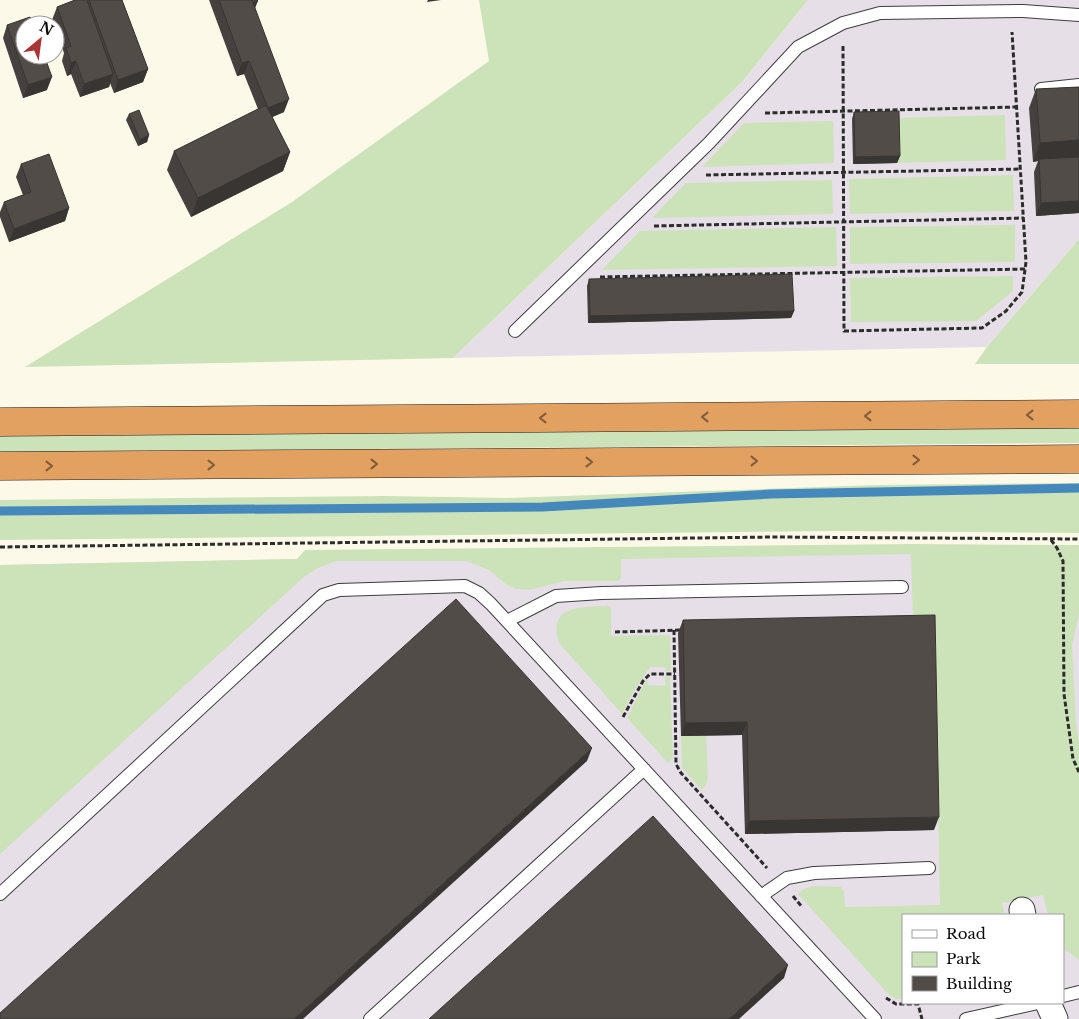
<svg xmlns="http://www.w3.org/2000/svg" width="1079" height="1019" viewBox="0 0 1079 1019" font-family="'Libre Baskerville',serif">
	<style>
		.industrial { fill: #e7dfe8; fill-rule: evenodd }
		.green { fill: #cce2b8 }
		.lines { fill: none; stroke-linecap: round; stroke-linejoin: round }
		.stream { stroke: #4488bc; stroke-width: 9 }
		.lane-casing { stroke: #3d3d3d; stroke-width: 14 }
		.street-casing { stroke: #3d3d3d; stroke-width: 27 }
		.highway-casing { stroke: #1b1b1b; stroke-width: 29 }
		.path { stroke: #2c2c2c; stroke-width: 3; stroke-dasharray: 5 2.5; stroke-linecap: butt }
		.lane { stroke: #fff; stroke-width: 12 }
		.street { stroke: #fff; stroke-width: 25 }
		.highway { stroke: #e2a061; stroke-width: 28 }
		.wall { fill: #46413e }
		.shaded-wall { fill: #393532 }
		.building { fill: #514c48; stroke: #393532 }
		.oneway { stroke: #815c3a }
	</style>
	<rect width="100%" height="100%" fill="#fcf9e9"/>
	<path class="industrial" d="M 808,0 L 1079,0 L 1079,239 L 987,347 L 453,358 L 741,83 Z
		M 1079,553 L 1079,1019 L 0,1019 L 0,565 L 454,556 ZM 903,915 L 1063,915 L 1063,1003 L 903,1003 Z"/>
	<path class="green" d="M 479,0 L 808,0 L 741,83 L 453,358 L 25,367 L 292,202 L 489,61 Z
		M 1005,115 L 1006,160 L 897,163 L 896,118 Z
		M 833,121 L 834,163 L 702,167 L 744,123 Z
		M 1013,175 L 1014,211 L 850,214 L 849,179 Z
		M 832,180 L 833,214 L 652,218 L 686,183 Z
		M 1015,225 L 1015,262 L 850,264 L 850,227 Z
		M 836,227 L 837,266 L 602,270 L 640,231 Z
		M 1079,239 L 1079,364 L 975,364 L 987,347 Z
		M 1013,276 L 1013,291 L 976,321 L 851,322 L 850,278 Z
		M 1079,422 L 1079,443 L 0,452 L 0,435 Z
		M 1079,483 L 1079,533 L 837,531 L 0,540 L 0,500 L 385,496 L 506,498 L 878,485 Z
		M 911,544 L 1079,545 L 1079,614 L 1072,645 L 1076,724 L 1079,742 L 1079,960 L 1063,948 L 1063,915 L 1048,915 L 1043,895 L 1002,903 L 1005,915 L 903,915 L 903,999 L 896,999 L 889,995 L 798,894 C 806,883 827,887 841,887 L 844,891 L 845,907 L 940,905 L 938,794 L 913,620 L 911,554 L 621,559 L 621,578 L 618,581 L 564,581 L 530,590 L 517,589 L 507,585 L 489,570 L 466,561 L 336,561 L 318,568 L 305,576 L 0,854 L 0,565 L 297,559 L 305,550 Z
		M 607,606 L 611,607 L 611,636 L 670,635 L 671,671 L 665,671 L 665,667 L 650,667 L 634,691 L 622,714 L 559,643 C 547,605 581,607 607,606 Z
		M 665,676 L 670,677 L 673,758 L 668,763 L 627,718 L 647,678 L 648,685 L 665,686 Z
		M 681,736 L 706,736 L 708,778 L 706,785 L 702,790 L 682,768 Z"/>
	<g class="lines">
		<path class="stream" d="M 0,511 L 543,507 L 771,494 L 1079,488"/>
		<g class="lane-casing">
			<path id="lane" d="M 1041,89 L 1079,85
				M 515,331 L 709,143 L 798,47 L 843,23 L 880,13 L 1023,11 L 1079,15
				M 507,621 L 556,596 L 601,593 L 902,587
				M 0,894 L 323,595 L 339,590 L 465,586 L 479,593 L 491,604 L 875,1019
				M 761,896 L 787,878 L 814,873 L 929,868
				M 1063,996 L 1079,992
				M 370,1019 L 644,769
				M 966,1019 L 1038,1003"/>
		</g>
		<g class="street-casing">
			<path id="street" d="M 1022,910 L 1023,915
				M 1048,1003 L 1055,1019"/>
		</g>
		<g class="highway-casing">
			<path id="highway" d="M 0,422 L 1079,414
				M 0,466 L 1079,459"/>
		</g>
		<path class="path" d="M 843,46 L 844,331 L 982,328 L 1006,311 L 1022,292 L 1026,262 L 1012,32
			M 765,113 L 1017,107
			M 706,175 L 1020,169
			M 654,226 L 1024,218
			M 600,277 L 1025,269
			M 1051,540 L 1057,548 L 1063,561 L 1064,694 L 1073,759 L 1079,772
			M 0,547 L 774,537 L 1079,539
			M 674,630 L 676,764 L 681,773 L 767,868
			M 615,632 L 682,630
			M 623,717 L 643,681 L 650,674 L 675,674
			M 793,896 L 802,907
			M 886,998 L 896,1004 L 918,1004 L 922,1019"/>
		<use href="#lane" class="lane"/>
		<use href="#street" class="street"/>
		<use href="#highway" class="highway"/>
	</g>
	<path class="wall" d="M 75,0 L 122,0 L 148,69 L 143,82 L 114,93 L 110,83 L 109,87 L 80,97 L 71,74 L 67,76 L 62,61 L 64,53 L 55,28 L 55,25 L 54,25 L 52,20 L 57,7 Z
		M 209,0 L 257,0 L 255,8 L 284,112 L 272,117 L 290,152 L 283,171 L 191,217 L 167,170 L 174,151 L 258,109 L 244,74 L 237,76 Z
		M 7,25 L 47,90 L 23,98 L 3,38 Z
		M 1079,87 L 1079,213 L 1036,216 L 1034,172 L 1038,161 L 1033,162 L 1029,108 L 1036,89 Z
		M 854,112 L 900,156 L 897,163 L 853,164 L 852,119 Z
		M 129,114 L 149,135 L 147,142 L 138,146 L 126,120 Z
		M 21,164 L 69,208 L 65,221 L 9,242 L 0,217 L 0,212 L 4,202 L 23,195 L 16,177 Z
		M 589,279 L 794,311 L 791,318 L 588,323 L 587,286 Z
		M 683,620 L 934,830 L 745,834 L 742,735 L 681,736 L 678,633 Z"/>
	<path class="shaded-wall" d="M 428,0 L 441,0 L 427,2 Z
		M 258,1 L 255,8 L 248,5 Z
		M 76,61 L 71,74 L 67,76 L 71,63 Z
		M 249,61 L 244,74 L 237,76 L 242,63 Z
		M 148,69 L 143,82 L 114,93 L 118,80 Z
		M 113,74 L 109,87 L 80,97 L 84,84 Z
		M 52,77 L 47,90 L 23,98 L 28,85 Z
		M 289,99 L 284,112 L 263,121 L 268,108 Z
		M 149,135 L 147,142 L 138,146 L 140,140 Z
		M 1079,140 L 1079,159 L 1039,159 L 1038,161 L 1033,162 L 1040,143 Z
		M 290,152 L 283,171 L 191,217 L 198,198 Z
		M 900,156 L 897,163 L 853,164 L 855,157 Z
		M 1079,201 L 1079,213 L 1036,216 L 1041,203 Z
		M 69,208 L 65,221 L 9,242 L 14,229 Z
		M 794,311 L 791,318 L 588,323 L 590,316 Z
		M 747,722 L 742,735 L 681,736 L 685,723 Z
		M 592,748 L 587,761 L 303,1019 L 294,1019 Z
		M 939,817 L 934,830 L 745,834 L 749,821 Z
		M 788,965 L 784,978 L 739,1019 L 729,1019 Z"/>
	<path class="building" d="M 75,0 L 87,0 L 113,74 L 84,84 L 76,61 L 71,63 L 66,48 L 71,46 L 57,7 Z
		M 89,0 L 122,0 L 148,69 L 118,80 Z
		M 219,0 L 252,0 L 289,99 L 268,108 L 249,61 L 242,63 Z
		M 252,0 L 257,0 L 258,1 L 253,3 Z
		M 30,17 L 33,25 L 25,25 L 25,55 L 44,55 L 52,77 L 28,85 L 7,25 Z
		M 1079,87 L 1079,140 L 1040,143 L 1036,89 Z
		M 266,105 L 290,152 L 198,198 L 174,151 Z
		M 139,110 L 149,135 L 140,140 L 129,114 Z
		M 899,111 L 900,156 L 855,157 L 854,112 Z
		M 49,154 L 69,208 L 14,229 L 4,202 L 31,192 L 21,164 Z
		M 1079,157 L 1079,201 L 1041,203 L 1039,159 Z
		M 792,274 L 794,311 L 590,316 L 589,279 Z
		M 456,599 L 592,748 L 294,1019 L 0,1019 L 0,1013 Z
		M 935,615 L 939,817 L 749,821 L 747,722 L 685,723 L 683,620 Z
		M 653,816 L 788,965 L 729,1019 L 429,1019 Z"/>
	<defs><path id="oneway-chevron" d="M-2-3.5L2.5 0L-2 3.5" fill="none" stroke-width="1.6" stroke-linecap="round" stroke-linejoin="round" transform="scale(1.25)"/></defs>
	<g class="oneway">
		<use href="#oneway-chevron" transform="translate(1030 415) rotate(180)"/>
		<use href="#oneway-chevron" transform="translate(868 416) rotate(180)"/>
		<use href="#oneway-chevron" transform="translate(705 417) rotate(180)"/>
		<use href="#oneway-chevron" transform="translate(543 418) rotate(180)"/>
		<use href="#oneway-chevron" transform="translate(916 460)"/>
		<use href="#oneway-chevron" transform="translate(754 461)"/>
		<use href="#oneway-chevron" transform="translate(589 462)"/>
		<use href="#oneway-chevron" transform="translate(374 464)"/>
		<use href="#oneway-chevron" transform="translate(211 465)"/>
		<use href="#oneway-chevron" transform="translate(49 466)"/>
	</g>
	<rect x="902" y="914" width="162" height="90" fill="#ffffff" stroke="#9d9d9d"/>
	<rect x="912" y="930" width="25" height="8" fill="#ffffff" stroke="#9d9d9d"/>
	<text x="946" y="939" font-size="15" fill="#0a0a0a">Road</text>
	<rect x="912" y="952" width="25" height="15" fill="#cce2b8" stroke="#9d9d9d"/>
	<text x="946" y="964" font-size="15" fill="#0a0a0a">Park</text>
	<rect x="912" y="976" width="25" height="15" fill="#514c48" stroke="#9d9d9d"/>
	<text x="946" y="989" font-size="15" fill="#0a0a0a">Building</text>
	<g transform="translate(40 40) rotate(29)"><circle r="24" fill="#ffffff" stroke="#9d9d9d"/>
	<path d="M0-4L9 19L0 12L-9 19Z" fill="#a83436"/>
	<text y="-8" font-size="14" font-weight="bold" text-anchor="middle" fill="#0a0a0a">N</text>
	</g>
</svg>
